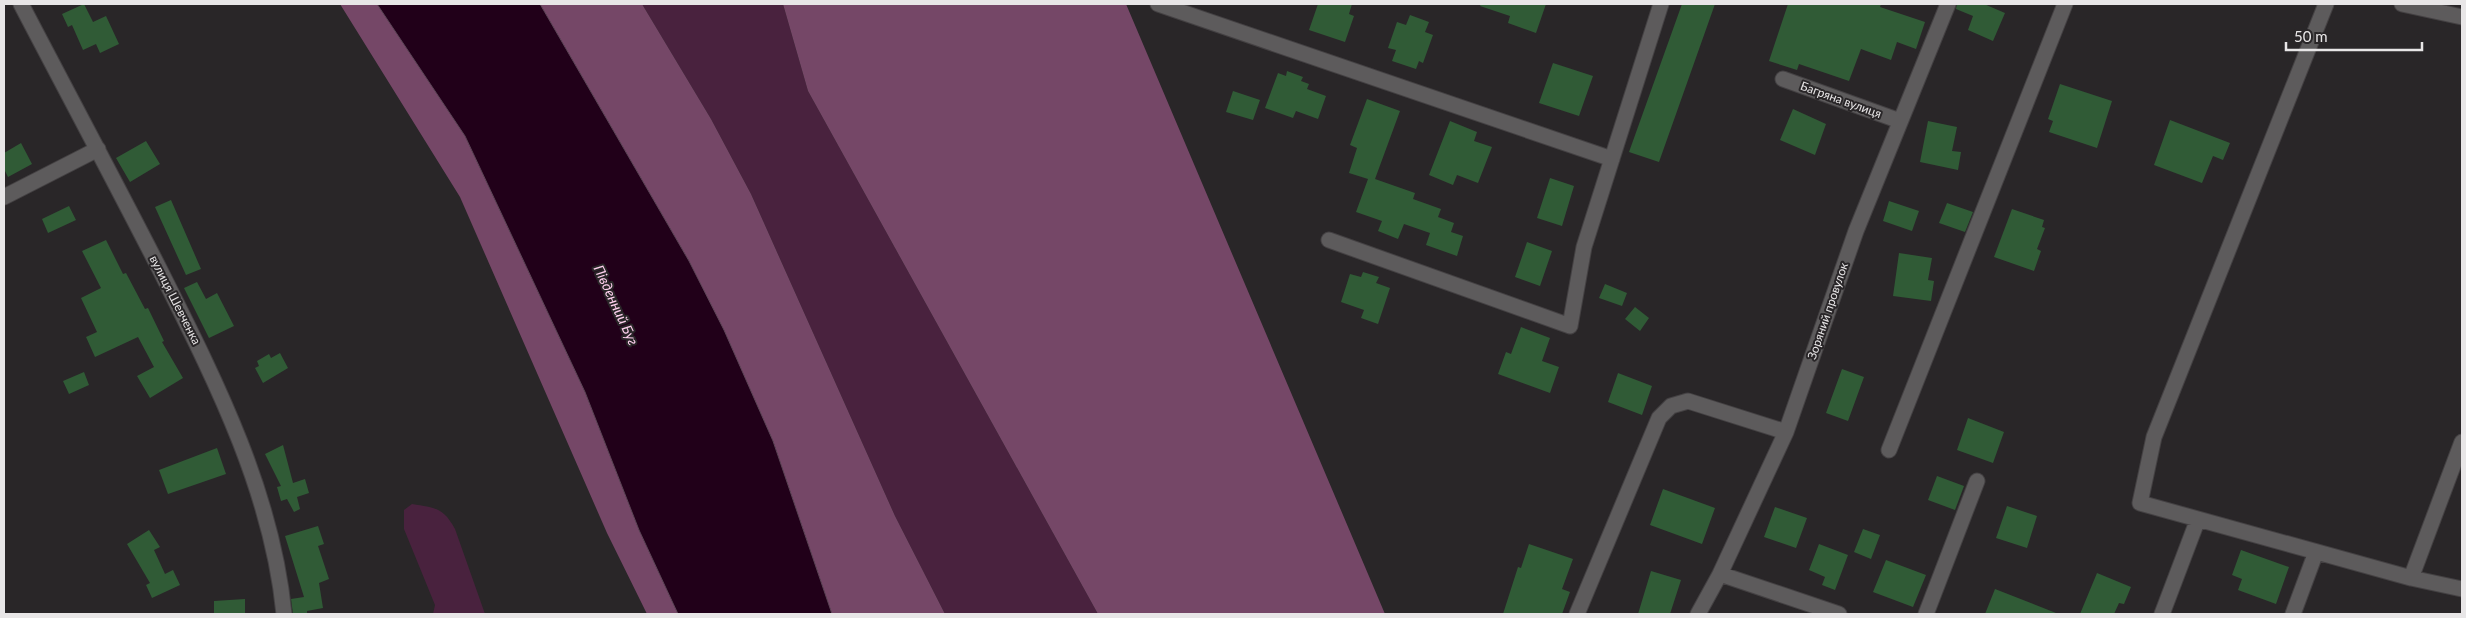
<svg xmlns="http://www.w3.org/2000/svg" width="2466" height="618" viewBox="0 0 2466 618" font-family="Lato,sans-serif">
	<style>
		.green { fill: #49223e }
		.forest { fill: #754767 }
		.water { fill: #210019; stroke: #5d4557 }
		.building { fill: #305b36 }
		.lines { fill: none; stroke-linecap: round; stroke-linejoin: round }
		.minor-casing { stroke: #444143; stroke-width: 17 }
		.minor { stroke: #5d5b5c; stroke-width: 15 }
		.labels { text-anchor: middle; stroke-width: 4; stroke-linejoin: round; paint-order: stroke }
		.street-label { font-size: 12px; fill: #e8e6e7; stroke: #292628 }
		.water-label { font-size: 14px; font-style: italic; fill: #fed0ee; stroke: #292628 }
	</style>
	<rect width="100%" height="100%" fill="#292628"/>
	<path class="green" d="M 642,4 L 783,4 L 808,91 L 1098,614 L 945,614 L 895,516 L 751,194 L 711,119 Z
		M 412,504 C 435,508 443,507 455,529 L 485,614 L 433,614 L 435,605 L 404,529 L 404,510 Z"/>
	<path class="forest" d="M 340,4 L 377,4 L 465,136 L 585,392 L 639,530 L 678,614 L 647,614 L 607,533 L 460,197 Z
		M 540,4 L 642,4 L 711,119 L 751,194 L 895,516 L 945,614 L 832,614 L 773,441 L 689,261 Z
		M 783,4 L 1126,4 L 1385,614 L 1098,614 L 808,91 Z"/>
	<path class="water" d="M 377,4 L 540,4 L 689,261 L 724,330 L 773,441 L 832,614 L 678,614 L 639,530 L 585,392 L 465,136 Z"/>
	<path class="building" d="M 84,4 L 93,22 L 106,16 L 119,44 L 100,53 L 96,44 L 83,50 L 72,25 L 68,27 L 62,14 Z
		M 1318,4 L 1352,4 L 1349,14 L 1354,16 L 1345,42 L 1309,30 Z
		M 1481,4 L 1546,4 L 1536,33 L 1508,23 L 1510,16 L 1480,6 Z
		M 1682,4 L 1715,4 L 1659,162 L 1629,152 Z
		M 1788,4 L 1881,4 L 1880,7 L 1925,22 L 1916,49 L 1897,42 L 1891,60 L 1861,49 L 1849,81 L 1799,64 L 1797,70 L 1769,61 Z
		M 1957,4 L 1984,4 L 2005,13 L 1993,41 L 1968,30 L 1973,16 L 1956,9 Z
		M 1410,15 L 1429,22 L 1425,32 L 1433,35 L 1423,63 L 1419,61 L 1416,69 L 1392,61 L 1396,50 L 1388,48 L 1397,22 L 1406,25 Z
		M 1553,63 L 1593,76 L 1579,116 L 1539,103 Z
		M 1287,71 L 1303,77 L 1301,81 L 1309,84 L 1307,89 L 1326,96 L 1318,119 L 1296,111 L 1293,118 L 1265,108 L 1278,73 L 1286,76 Z
		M 2060,84 L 2112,101 L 2097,148 L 2049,132 L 2053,121 L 2048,119 Z
		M 1233,91 L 1260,100 L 1253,120 L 1226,112 Z
		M 1367,99 L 1400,111 L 1375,179 L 1415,193 L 1413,199 L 1441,209 L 1438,217 L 1454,223 L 1451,232 L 1463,236 L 1457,256 L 1426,245 L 1430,233 L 1404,224 L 1398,239 L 1378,231 L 1382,221 L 1356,212 L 1368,179 L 1349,173 L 1357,148 L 1350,145 Z
		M 1793,109 L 1826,124 L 1815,155 L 1780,140 Z
		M 2170,120 L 2230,143 L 2223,160 L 2213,156 L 2202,183 L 2154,165 Z
		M 1450,121 L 1477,132 L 1474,141 L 1492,147 L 1478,183 L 1457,175 L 1453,185 L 1429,175 Z
		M 1928,121 L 1957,127 L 1952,151 L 1961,152 L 1958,170 L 1920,162 Z
		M 146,141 L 160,164 L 130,182 L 116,158 Z
		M 21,143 L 32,164 L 8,177 L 4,169 L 4,153 Z
		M 1550,178 L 1574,186 L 1562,226 L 1537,218 Z
		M 171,200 L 201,269 L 186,275 L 155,207 Z
		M 1889,201 L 1919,211 L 1912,231 L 1883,221 Z
		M 1947,203 L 1973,212 L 1965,232 L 1939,223 Z
		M 69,206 L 76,220 L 48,233 L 42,219 Z
		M 2012,209 L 2044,220 L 2042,227 L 2045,228 L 2037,249 L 2041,251 L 2034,271 L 1994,257 Z
		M 106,240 L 123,274 L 126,273 L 145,309 L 148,308 L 164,341 L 162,342 L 183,378 L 150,398 L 137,376 L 154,367 L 138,337 L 95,357 L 86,337 L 97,332 L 81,298 L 101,288 L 82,251 Z
		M 1527,242 L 1552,251 L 1540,286 L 1515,277 Z
		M 1899,253 L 1932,258 L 1928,280 L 1934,281 L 1931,301 L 1893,296 Z
		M 1363,272 L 1379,277 L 1376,283 L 1390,288 L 1378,324 L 1361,318 L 1364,310 L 1341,302 L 1350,274 L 1361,277 Z
		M 197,282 L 206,299 L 217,293 L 234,326 L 209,338 L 184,288 Z
		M 1605,284 L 1627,293 L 1622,306 L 1599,298 Z
		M 1635,307 L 1649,318 L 1640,331 L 1625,319 Z
		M 1521,327 L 1550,338 L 1542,361 L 1559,367 L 1550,393 L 1498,374 L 1506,352 L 1511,354 Z
		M 280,353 L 288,368 L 263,383 L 255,368 L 259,366 L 257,361 L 269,354 L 271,358 Z
		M 1842,369 L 1864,377 L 1848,421 L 1826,413 Z
		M 84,372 L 89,385 L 69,394 L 63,381 Z
		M 1618,373 L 1652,386 L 1642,415 L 1608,402 Z
		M 1968,418 L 2004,432 L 1993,463 L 1957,450 Z
		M 283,445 L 293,483 L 305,479 L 309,493 L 297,497 L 300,509 L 294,512 L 287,499 L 281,501 L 277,487 L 281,486 L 265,454 Z
		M 217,448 L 226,474 L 168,494 L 159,470 Z
		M 1937,476 L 1964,486 L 1955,510 L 1928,500 Z
		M 1663,489 L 1715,508 L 1702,544 L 1650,525 Z
		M 2007,506 L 2037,516 L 2027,548 L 1996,538 Z
		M 1775,507 L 1807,518 L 1796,548 L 1764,537 Z
		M 318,526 L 324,544 L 318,546 L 329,579 L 319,583 L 323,608 L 307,611 L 307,614 L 293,614 L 291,599 L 304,597 L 285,536 Z
		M 1863,529 L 1880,535 L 1871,559 L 1854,552 Z
		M 149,530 L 160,547 L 154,550 L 165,574 L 173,570 L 180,585 L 152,598 L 146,585 L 150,583 L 127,544 Z
		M 1529,544 L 1573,559 L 1562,589 L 1570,592 L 1562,614 L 1503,614 L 1518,567 L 1521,568 Z
		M 1819,544 L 1848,555 L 1835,590 L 1822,585 L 1825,577 L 1809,570 Z
		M 2241,550 L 2289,567 L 2276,604 L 2238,590 L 2242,579 L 2232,575 Z
		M 1886,560 L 1926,575 L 1913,607 L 1873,592 Z
		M 1651,571 L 1681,580 L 1670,614 L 1638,614 Z
		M 2097,573 L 2131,587 L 2124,604 L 2119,603 L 2114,614 L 2080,614 Z
		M 1995,589 L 2056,613 L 2056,614 L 1985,614 Z
		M 245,599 L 245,614 L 214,614 L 214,601 Z"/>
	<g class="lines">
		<g class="minor-casing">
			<path id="minor" d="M 21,4 C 67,92 114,180 159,268 C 214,378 272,490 284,614
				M 1158,4 L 1612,159
				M 2326,4 L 2154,437 L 2140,503 L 2411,578 L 2462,589
				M 2402,4 L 2462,17
				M 1783,79 L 1900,121
				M 4,197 L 98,149
				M 1329,240 L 1570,326 L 1584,247 L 1661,4
				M 1889,450 L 2065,4
				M 1720,574 L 1839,614
				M 2411,578 L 2462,442
				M 1577,614 L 1659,418 L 1671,406 L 1688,401 L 1786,432
				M 1698,614 L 1720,574 L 1786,432 L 1856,231 L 1948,4
				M 1926,614 L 1977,481
				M 2162,614 L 2198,519
				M 2293,614 L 2316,552"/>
		</g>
		<use href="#minor" class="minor"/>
	</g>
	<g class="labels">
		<g class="street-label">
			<text transform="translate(1841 100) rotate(20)" y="4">Багряна вулиця</text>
			<text transform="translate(175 300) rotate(63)" y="4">вулиця Шевченка</text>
			<text transform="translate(1828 311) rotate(-71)" y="4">Зоряний провулок</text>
		</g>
		<g class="water-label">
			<text transform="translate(616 305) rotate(65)" y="5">Південний Буг</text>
		</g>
	</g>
	<rect width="2466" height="618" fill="none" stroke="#e8e6e7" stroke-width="10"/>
	<path d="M2286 42v8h136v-8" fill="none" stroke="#e8e6e7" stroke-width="2.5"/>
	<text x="2294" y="42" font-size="15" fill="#e8e6e7" stroke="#292628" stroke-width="4" paint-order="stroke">50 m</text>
</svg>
